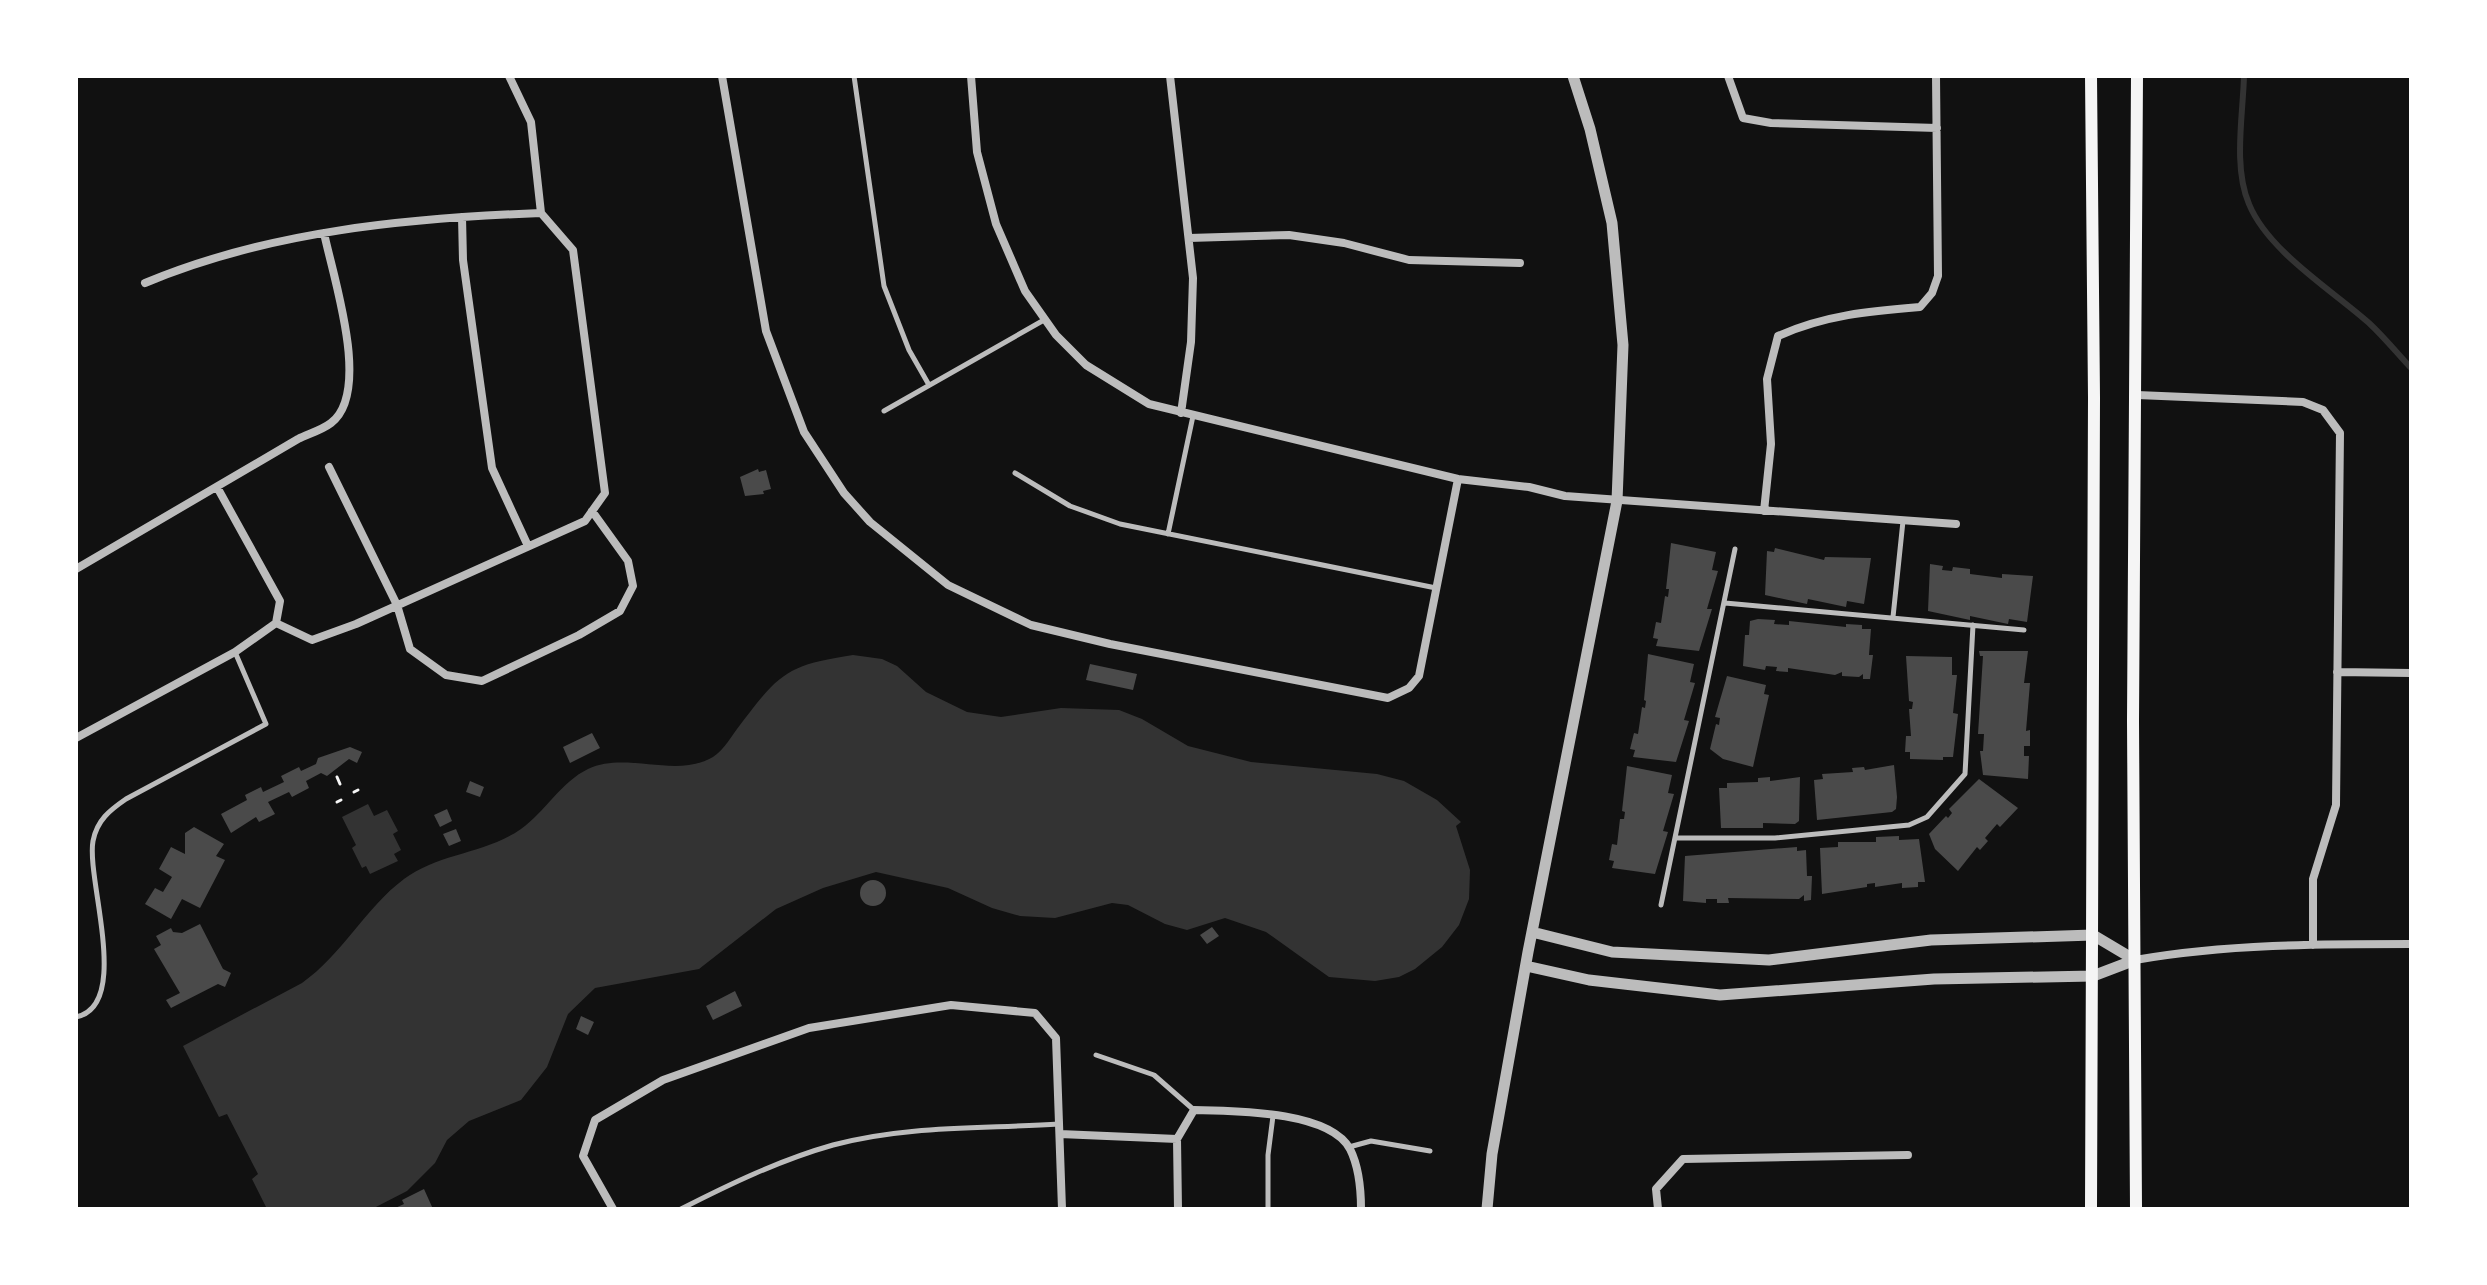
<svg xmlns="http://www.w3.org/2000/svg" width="2487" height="1285" viewBox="0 0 2487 1285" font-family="Manrope,sans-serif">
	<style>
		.water { fill: #333 }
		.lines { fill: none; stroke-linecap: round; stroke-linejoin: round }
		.stream { stroke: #333; stroke-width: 6 }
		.building { fill: #4a4a4a }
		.path { stroke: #f5f5f5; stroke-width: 3 }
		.service { stroke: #bcbcbc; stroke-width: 5 }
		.minor { stroke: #bcbcbc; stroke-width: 8 }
		.tertiary { stroke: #bcbcbc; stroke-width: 11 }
		.secondary { stroke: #f5f5f5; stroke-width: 12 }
	</style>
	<rect width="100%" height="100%" fill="#111"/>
	<path class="water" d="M 853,655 L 882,659 L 897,666 L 926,692 L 967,712 L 1001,717 L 1061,708 L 1119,710 L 1142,719 L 1188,746 L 1251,762 L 1377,774 L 1404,781 L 1437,800 L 1461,822 L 1456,826 L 1470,870 L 1469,899 L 1459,925 L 1442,947 L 1415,969 L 1399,977 L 1375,981 L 1329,977 L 1266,932 L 1225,918 L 1187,930 L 1165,924 L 1128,905 L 1112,903 L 1055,918 L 1020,916 L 992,908 L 948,888 L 876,872 L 823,888 L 776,909 L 699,969 L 595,988 L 568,1014 L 547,1067 L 521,1100 L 469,1121 L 447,1140 L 435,1163 L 407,1191 L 372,1209 L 267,1209 L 252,1179 L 258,1174 L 227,1114 L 219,1117 L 183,1046 L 302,983 C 343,954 365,908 404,879 C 439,853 485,854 521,829 C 545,812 561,782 588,769 C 627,751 676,779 713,757 C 724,750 732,735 740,725 C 780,672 788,665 853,655 Z
		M 368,804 L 374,816 L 387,810 L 398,831 L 393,834 L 401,850 L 394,854 L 398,861 L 370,874 L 366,866 L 362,868 L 352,848 L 356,845 L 342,817 Z"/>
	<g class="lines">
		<path class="stream" d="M 2244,76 C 2243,115 2233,167 2249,204 C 2268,251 2332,290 2369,323 C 2384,337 2397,353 2411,368"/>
	</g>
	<path class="building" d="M 758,469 L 759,472 L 766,470 L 771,489 L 763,491 L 764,494 L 745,496 L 740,477 Z
		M 1671,543 L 1716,552 L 1712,570 L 1718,571 L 1707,609 L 1712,609 L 1699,651 L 1656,646 L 1658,639 L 1653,638 L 1656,622 L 1661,623 L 1665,596 L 1668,597 L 1669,589 L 1666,589 Z
		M 1775,548 L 1824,560 L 1825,557 L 1871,558 L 1864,604 L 1847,601 L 1846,607 L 1808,599 L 1807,604 L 1765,595 L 1767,551 L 1774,552 Z
		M 1930,564 L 1943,566 L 1942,570 L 1952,571 L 1953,567 L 1970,569 L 1970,574 L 2002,578 L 2002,574 L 2033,576 L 2027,622 L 2009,619 L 2008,624 L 1970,616 L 1970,620 L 1928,611 Z
		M 1758,619 L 1775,620 L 1774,624 L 1789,625 L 1789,621 L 1846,627 L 1846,624 L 1862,625 L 1862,629 L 1871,629 L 1869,655 L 1873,655 L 1870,679 L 1863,679 L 1863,674 L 1859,677 L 1842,676 L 1842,672 L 1835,675 L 1788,668 L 1788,672 L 1776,671 L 1777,667 L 1766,666 L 1765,670 L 1743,666 L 1745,635 L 1749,635 L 1750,621 Z
		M 1979,651 L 2028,651 L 2024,683 L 2030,683 L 2026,731 L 2030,730 L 2030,746 L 2024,746 L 2024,756 L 2029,756 L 2028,779 L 1983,775 L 1980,751 L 1983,751 L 1984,734 L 1978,734 L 1983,656 L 1980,656 Z
		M 1648,654 L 1694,664 L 1690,682 L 1695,683 L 1684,720 L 1689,721 L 1676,762 L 1633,757 L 1635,750 L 1630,749 L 1634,733 L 1638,734 L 1642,707 L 1645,708 L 1646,701 L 1644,700 Z
		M 1906,656 L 1952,657 L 1952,675 L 1957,675 L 1953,713 L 1958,714 L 1953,757 L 1943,757 L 1943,760 L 1910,759 L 1910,752 L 1905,752 L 1906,736 L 1911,736 L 1909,709 L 1912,709 L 1913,702 L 1909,701 Z
		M 1090,664 L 1137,674 L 1133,690 L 1086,680 Z
		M 1727,676 L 1766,685 L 1764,694 L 1769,695 L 1753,767 L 1723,759 L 1710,749 L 1716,724 L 1719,725 L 1720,718 L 1715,717 Z
		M 592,733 L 600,748 L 570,763 L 563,747 Z
		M 350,747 L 362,752 L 357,763 L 349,759 L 327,776 L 321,773 L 306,781 L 309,788 L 292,797 L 289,792 L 268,802 L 275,814 L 259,822 L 256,817 L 231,833 L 221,814 L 247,800 L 245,795 L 261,787 L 263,792 L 284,782 L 281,776 L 299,767 L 301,771 L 316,764 L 318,758 Z
		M 1894,765 L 1897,797 L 1896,809 L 1892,812 L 1817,820 L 1814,780 L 1823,779 L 1822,774 L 1853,772 L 1852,768 L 1864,767 L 1865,770 Z
		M 1627,766 L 1672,775 L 1668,793 L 1674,794 L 1663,831 L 1668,832 L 1655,874 L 1612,868 L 1614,861 L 1609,860 L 1612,844 L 1617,845 L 1620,819 L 1624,819 L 1625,812 L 1622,811 Z
		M 1770,777 L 1770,781 L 1800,777 L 1799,821 L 1795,824 L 1763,823 L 1763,828 L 1721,828 L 1719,788 L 1727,788 L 1727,783 L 1758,782 L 1758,778 Z
		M 1979,779 L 2018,808 L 2000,827 L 1997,824 L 1985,838 L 1988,841 L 1980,850 L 1977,847 L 1958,871 L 1935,849 L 1929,834 L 1946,816 L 1948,818 L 1952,813 L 1949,809 Z
		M 470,781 L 484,787 L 480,797 L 466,792 Z
		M 447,809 L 452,821 L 440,827 L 434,815 Z
		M 194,827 L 224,844 L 216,856 L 225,860 L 200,908 L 182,899 L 171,919 L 145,904 L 155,888 L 163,892 L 172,877 L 159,869 L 171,847 L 185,854 L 185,833 Z
		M 456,829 L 461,841 L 449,846 L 443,834 Z
		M 1899,836 L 1899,840 L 1919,839 L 1925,882 L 1918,882 L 1918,887 L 1902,888 L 1902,883 L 1875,887 L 1875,883 L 1867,884 L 1867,887 L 1822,894 L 1820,848 L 1838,847 L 1838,842 L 1876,842 L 1876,837 Z
		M 1797,847 L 1797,851 L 1806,850 L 1807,876 L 1812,876 L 1811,900 L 1804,901 L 1804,895 L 1799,899 L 1728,898 L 1729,903 L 1717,903 L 1717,899 L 1706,899 L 1706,903 L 1683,901 L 1685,856 Z
		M860 893a13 13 0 1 1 26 0a13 13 0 1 1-26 0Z
		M 200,924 L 223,969 L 231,973 L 225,987 L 218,984 L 171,1008 L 166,1000 L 180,993 L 154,949 L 161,945 L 156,936 L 171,928 L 173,932 L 182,933 Z
		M 1212,927 L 1219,936 L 1207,944 L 1200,935 Z
		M 735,991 L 742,1006 L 713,1020 L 706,1006 Z
		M 581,1016 L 594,1022 L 588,1035 L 576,1029 Z
		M 424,1189 L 433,1209 L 393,1209 L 404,1204 L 402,1200 Z"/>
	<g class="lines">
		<path class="path" d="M 337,777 L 340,784
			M 354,792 L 358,790
			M 337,802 L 341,800"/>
		<path class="service" d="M 854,76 L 884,286 L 909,350 L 929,385
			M 884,411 L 1044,320
			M 1015,473 L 1070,506 L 1120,524 L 1436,588
			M 1168,534 L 1193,416
			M 1725,603 L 2024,630
			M 1893,617 L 1903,521
			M 1675,838 L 1775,838 L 1909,825 L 1927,817 L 1965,774 L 1973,625
			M 1661,905 L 1735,549
			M 76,1017 C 132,1006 86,879 93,841 C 97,820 110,810 126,799 L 266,724 L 235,652
			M 1096,1055 L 1154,1075 L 1194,1110
			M 1349,1147 L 1371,1141 L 1430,1151
			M 681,1209 C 730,1184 780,1160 833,1145 C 906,1125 985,1129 1059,1124
			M 1268,1209 L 1268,1155 L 1273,1116"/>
		<path class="minor" d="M 509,76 L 531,122 L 541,213
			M 722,76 L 766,331 L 804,432 L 844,493 L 870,522 L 948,585 L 1031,625 L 1110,644 L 1388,698 L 1409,688 L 1419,676 L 1458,479
			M 971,76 L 977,152 L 996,224 L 1025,291 L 1056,335 L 1086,365 L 1149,404 L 1458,479 L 1529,487 L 1565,496 L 1956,524
			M 1170,76 L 1193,278 L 1191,342 L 1181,413
			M 1728,76 L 1743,118 L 1771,123 L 1937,128
			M 462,217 L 463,260 L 492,468 L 528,546
			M 1189,238 L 1289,235 L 1344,243 L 1409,260 L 1520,263
			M 145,283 C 269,231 408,218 541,213
			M 2137,395 L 2303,402 L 2323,410 L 2340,433 L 2336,805 L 2313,879 L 2313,945
			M 329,467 L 397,605 L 410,649 L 446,675 L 482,681 L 579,635 L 620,611 L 633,586 L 628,561 L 592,511
			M 1764,511 L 1771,444 L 1767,379 L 1778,336 C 1825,315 1870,311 1920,307 L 1932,293 L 1938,276 L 1936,76
			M 76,569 L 298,439 C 308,434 322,430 331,423 C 372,392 333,277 324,233
			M 276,623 L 312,640 L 356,624 L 585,521 L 605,493 L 573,250 L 541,213
			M 2337,672 L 2411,673
			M 76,738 L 235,652 L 276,623 L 280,601 L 217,487
			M 2135,960 C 2226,944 2319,944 2411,944
			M 1060,1134 L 1177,1139
			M 613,1209 L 583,1156 L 595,1120 L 663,1080 L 809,1028 L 951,1005 L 1035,1013 L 1056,1038 L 1062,1209
			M 1178,1209 L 1177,1139 L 1194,1110 C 1232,1111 1329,1110 1350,1149 C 1359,1167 1361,1189 1361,1209
			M 1658,1209 L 1656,1189 L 1683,1159 L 1908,1155"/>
		<path class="tertiary" d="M 1532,932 L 1612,952 L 1769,960 L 1931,940 L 2093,935 L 2135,960
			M 1526,966 L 1589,980 L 1720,995 L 1934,979 L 2093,976 L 2135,960
			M 1487,1209 L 1492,1154 L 1528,952 L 1617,501 L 1623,345 L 1612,223 L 1590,129 L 1573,76"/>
		<path class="secondary" d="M 2091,1209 L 2094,398 L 2091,76
			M 2136,1209 L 2133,721 L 2137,76"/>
	</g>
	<rect width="2487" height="1285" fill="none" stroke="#ffffff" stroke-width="156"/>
</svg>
